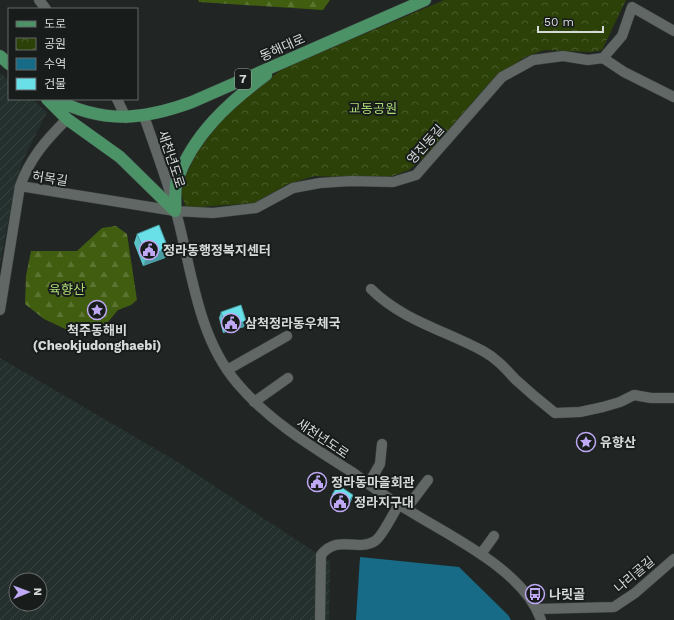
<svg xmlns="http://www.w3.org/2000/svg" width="674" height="620" viewBox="0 0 674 620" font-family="'Work Sans','Noto Sans KR',sans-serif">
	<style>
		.industrial { fill: url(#industrial-furrows); fill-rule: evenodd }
		.forest { fill: url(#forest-firs) }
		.park { fill: url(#park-crowns) }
		.water { fill: #186b86 }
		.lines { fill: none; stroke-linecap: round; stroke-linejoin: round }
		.minor-casing { stroke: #3c403f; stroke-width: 11 }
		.major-casing { stroke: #3c403f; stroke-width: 13 }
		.minor { stroke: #616765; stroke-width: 10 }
		.major { stroke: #4b9267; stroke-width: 12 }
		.wall { fill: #5ac1c7 }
		.shaded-wall { fill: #4a9da2 }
		.building { fill: #69e0e7; stroke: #4a9da2 }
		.labels { text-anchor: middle; stroke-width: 4; stroke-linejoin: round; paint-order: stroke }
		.shield { fill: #181d1c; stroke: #9da1a0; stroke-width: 1 }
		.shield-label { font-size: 12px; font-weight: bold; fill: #d6dad9 }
		.street-label { font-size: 13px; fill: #d6dad9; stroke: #181d1c }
		.park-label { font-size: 13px; fill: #acd873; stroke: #181d1c }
		.poi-label { font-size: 13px; font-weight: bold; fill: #d6dad9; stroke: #181d1c; text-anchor: start }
	</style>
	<defs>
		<pattern id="industrial-furrows" width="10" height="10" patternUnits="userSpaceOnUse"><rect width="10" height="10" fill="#24302d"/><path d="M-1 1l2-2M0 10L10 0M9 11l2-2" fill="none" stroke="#394441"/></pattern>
		<pattern id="forest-firs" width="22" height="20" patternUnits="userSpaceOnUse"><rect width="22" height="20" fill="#415e10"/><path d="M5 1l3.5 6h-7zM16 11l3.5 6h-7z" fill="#5c7432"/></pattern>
		<pattern id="park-crowns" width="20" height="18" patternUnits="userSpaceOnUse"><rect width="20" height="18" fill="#2c4107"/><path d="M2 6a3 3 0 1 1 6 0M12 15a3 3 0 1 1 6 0" fill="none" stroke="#4a5c2b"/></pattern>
	</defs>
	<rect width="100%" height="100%" fill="#212625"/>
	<path class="industrial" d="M 0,73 L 9,80 L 9,99 L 32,99 L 47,112 L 22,162 L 13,195 L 0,265 Z
		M 0,358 L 181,464 L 330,562 L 329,620 L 0,620 ZM 16,580 L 40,580 L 40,604 L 16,604 Z"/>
	<path class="forest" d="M 198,0 L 330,0 L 323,10 L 199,2 Z
		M 116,226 L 127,234 L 137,300 L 131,305 L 118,310 L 108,322 L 96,329 L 84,323 L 76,334 L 44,319 L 25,304 L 26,276 L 31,251 L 77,251 L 102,228 Z"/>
	<path class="park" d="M 444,0 L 626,0 L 602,50 L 591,52 L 544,50 L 523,58 L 485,88 L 425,157 L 409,170 L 384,179 L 315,176 L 288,184 L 254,203 L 186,208 L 181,193 L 185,177 L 196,154 L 225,114 L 282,69 Z"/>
	<path class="water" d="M 360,557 L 459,567 L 508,615 L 511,620 L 356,620 Z"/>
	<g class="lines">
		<g class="minor-casing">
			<path id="minor" d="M 39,0 L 46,9
				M 603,58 L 622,36 L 632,7 L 674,31
				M 603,58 L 624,72 L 674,97
				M 117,99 L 126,118
				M 144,116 C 155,148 167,180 176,212 C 192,270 197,336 237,383 C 269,421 311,446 352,472 C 370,485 388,499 408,510 C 451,537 524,570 541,620
				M 20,186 C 30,158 46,140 67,119
				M 371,289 C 402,320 444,330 483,351 C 496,358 505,368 515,379 C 528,391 541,402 555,413 L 580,412 L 603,407 L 620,402 L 634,395 L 651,398 L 674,398
				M 0,310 L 20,186 L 175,211 L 213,213 L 256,208 L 293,188 L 320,183 L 351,181 L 393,182 L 416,175 L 502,77 L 533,60 L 563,56 L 588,60 L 603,58
				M 227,370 L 287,336
				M 254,402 L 288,378
				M 369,483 L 380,464 L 382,444
				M 406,509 L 428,480
				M 481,554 L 494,536
				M 537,609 L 614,607 L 635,593 L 674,559
				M 320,620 L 321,555 C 338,534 357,552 375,541 C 382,537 394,512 399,504"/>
		</g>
		<g class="major-casing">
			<path id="major" d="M 0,56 L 9,64
				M 47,99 L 67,119 L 120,157 L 175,211
				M 55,99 C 103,124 143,120 192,102 L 425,0
				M 175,211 C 176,202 174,189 177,180 C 193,135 228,103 266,75"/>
		</g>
		<use href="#minor" class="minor"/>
		<use href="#major" class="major"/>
	</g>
	<path class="wall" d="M 137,234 L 168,248 L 165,258 L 143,266 L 134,243 Z
		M 221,312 L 244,327 L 223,333 L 219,318 Z
		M 332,495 L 353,495 L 351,501 L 345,511 L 330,502 Z"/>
	<path class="shaded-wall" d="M 168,248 L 165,258 L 143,266 L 147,257 Z
		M 246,321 L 244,327 L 223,333 L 226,327 Z
		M 353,495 L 351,501 L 345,511 L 347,505 Z"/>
	<path class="building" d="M 159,225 L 168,248 L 147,257 L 137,234 Z
		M 241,305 L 246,321 L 226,327 L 221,312 Z
		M 338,485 L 353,495 L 347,505 L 332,495 Z"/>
	<defs>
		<g id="civic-ring" transform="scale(1)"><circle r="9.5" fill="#181d1c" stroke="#bfa8f4" stroke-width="1.5"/><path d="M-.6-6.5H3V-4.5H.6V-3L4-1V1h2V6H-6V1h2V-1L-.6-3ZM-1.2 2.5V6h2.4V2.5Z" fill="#bfa8f4"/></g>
		<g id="sight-ring" transform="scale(1)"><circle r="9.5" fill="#181d1c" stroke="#bfa8f4" stroke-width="1.5"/><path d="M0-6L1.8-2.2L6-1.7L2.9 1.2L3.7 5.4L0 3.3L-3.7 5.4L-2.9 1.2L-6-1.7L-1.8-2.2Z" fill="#bfa8f4"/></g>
		<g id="bus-ring" transform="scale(1)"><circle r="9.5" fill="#181d1c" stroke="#bfa8f4" stroke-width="1.5"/><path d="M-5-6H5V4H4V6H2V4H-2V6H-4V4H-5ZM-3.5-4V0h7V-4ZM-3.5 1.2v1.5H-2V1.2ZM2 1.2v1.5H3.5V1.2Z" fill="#bfa8f4"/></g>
	</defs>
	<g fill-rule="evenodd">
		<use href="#civic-ring" x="149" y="250"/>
		<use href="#sight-ring" x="97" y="310"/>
		<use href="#civic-ring" x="231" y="323"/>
		<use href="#sight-ring" x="586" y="442"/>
		<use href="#civic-ring" x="317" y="482"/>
		<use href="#civic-ring" x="340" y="502"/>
		<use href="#bus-ring" x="535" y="594"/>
	</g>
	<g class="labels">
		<rect class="shield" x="235" y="69" width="16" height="20" rx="3"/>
		<g class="shield-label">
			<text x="243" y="83">7</text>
		</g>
		<g class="street-label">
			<text transform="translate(282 47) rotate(-24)" y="5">동해대로</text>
			<text transform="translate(425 144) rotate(-48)" y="5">영진동길</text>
			<text transform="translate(172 159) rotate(72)" y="5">새천년도로</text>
			<text transform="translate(50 178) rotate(9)" y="5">허목길</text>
			<text transform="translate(323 438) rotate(34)" y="5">새천년도로</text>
			<text transform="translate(634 574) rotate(-40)" y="5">나리골길</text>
		</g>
		<g class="park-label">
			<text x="373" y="113">교동공원</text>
			<text x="67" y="294">육향산</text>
		</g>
		<g class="poi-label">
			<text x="163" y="255">정라동행정복지센터</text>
			<text x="245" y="328">삼척정라동우체국</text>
			<text x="97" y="335" text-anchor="middle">척주동해비<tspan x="97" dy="15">(Cheokjudonghaebi)</tspan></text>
			<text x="600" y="447">유향산</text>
			<text x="331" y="487">정라동마을회관</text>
			<text x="354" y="507">정라지구대</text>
			<text x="549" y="599">나릿골</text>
		</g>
	</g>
	<rect x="8" y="8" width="130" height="92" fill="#181d1c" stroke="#646968"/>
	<rect x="16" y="21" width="20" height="6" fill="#4b9267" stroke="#646968"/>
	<text x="44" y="28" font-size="12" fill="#d6dad9">도로</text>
	<rect x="16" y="38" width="20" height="12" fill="url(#park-crowns)" stroke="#646968"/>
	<text x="44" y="48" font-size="12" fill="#d6dad9">공원</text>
	<rect x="16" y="58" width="20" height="12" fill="#186b86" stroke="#646968"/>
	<text x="44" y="68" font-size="12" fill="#d6dad9">수역</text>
	<rect x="16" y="78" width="20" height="12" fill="#69e0e7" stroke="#646968"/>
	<text x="44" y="88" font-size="12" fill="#d6dad9">건물</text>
	<g transform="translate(28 592) rotate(89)"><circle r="19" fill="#181d1c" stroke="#646968"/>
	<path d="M0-3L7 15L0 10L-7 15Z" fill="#bfa8f4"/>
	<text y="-6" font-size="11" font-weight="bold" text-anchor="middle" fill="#d6dad9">N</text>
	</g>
	<path d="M538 26v6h65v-6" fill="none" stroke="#d6dad9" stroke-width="2"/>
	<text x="544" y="26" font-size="12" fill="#d6dad9" stroke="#181d1c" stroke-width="3" paint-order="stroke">50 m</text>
</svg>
